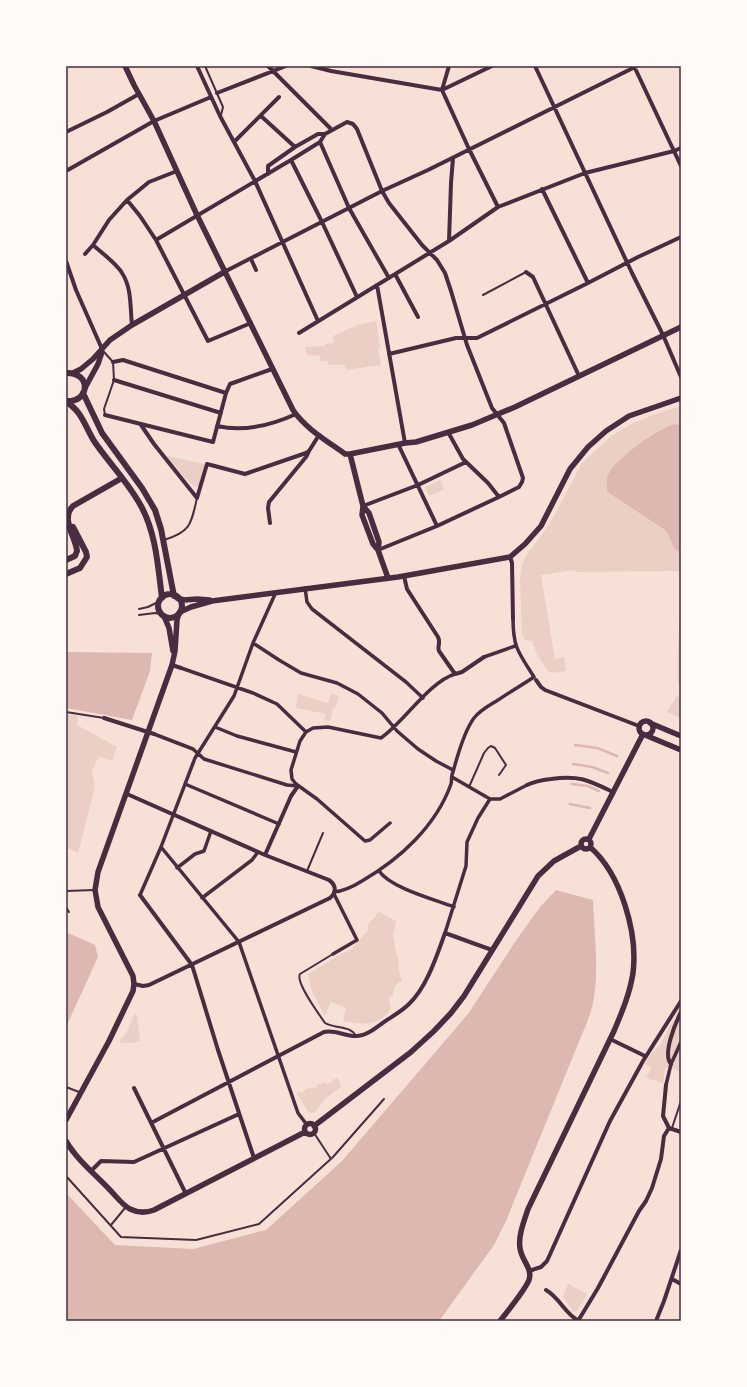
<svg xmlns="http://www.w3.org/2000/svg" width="747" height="1387" viewBox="0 0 747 1387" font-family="Montserrat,sans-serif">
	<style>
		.green { fill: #ebcfc5 }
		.water { fill: #dcb8b0 }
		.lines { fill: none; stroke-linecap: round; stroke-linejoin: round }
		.stream { stroke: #dcb8b0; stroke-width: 2.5 }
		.service { stroke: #4a2c40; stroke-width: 2 }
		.pedestrian { stroke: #4a2c40; stroke-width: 3.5 }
		.minor { stroke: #4a2c40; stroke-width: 4 }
		.tertiary { stroke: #4a2c40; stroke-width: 5.5 }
		.secondary { stroke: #4a2c40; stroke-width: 6 }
		.neatline { fill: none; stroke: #4a2c40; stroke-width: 1.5 }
	</style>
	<rect width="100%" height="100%" fill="#f7e1d7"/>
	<path class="green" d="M 376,321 L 380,348 L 378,350 L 381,365 L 346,370 L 345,365 L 328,365 L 328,361 L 321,361 L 320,356 L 307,355 L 305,347 L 325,346 L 325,344 L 334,343 L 333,336 L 358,325 Z
		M 681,406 L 681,425 C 679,425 677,424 675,424 C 661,425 617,459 610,471 C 607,475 607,478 607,483 L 606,483 L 607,490 L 611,494 L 665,530 L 668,534 L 674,548 L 681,554 L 681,571 L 577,572 L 574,570 L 541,575 L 555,659 L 564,657 L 566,671 C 562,671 555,674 550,672 C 545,670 533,647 532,641 L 525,640 L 522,635 L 520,578 L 522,564 L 527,554 L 542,535 L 551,521 L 582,463 L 610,437 L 631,424 L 650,416 Z
		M 168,456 L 204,464 L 199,485 L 196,487 L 191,484 L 166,457 Z
		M 440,480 L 444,489 L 429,496 L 425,487 Z
		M 680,611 L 681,684 L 679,685 C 675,678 680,624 680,611 Z
		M 298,694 L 328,703 L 331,694 L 339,696 L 335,709 L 333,708 L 330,721 L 324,720 L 326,714 L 296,708 Z
		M 681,694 L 681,718 L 667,712 L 676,697 Z
		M 66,714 L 78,716 L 77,725 L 117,747 L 112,761 L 99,756 L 92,771 L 95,787 L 78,853 L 66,847 Z
		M 378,911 L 396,921 L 393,934 L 396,952 L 399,961 L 398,967 L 402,981 C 395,984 393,988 393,995 L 389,998 L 391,1009 C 375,1028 365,1024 343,1021 L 346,1008 L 331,1002 L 325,1016 L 312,992 L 308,974 L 339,955 L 351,949 L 367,932 L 369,923 L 375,917 Z
		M 681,1008 L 681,1074 L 675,1069 L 665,1068 L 663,1083 L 646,1078 L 651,1068 L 645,1064 L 651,1054 L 660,1045 L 679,1009 Z
		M 135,1014 L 137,1016 L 140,1041 L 132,1043 L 121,1043 L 120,1040 L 125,1035 Z
		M 338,1078 L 341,1087 L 326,1098 L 314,1113 L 308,1112 L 297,1093 L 300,1091 L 301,1093 L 305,1091 L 304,1090 L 312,1087 L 313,1089 L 317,1087 L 316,1085 L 326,1082 L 327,1084 L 333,1082 L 332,1080 Z
		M 568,1284 L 587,1294 L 577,1311 L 573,1312 L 563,1296 Z"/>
	<path class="water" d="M 675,424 L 681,425 L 681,554 L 674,548 L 668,534 L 665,530 L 609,493 L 607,490 L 606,483 L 607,483 C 607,478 607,475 610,471 C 619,457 659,427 675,424 Z
		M 66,652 L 152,653 L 150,671 L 132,720 L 66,708 Z
		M 556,890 L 593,900 C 594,932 599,965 594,997 C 592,1013 584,1029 578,1044 L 506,1221 L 494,1245 L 439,1321 L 66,1321 L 66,1193 L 115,1245 L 193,1249 L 266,1230 L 342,1161 L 468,1014 L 517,939 L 540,907 Z
		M 66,932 L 95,945 L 98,957 L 66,1027 Z"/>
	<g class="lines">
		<path class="stream" d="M 575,745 L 597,748 L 617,756
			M 573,764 L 592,767 L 608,773
			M 572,784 L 588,786 L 599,791
			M 570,804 L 590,808"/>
		<path class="service" d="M 205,66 L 223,107 L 221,115
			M 483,295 L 526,272
			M 104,352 L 113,362 L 114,380 L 104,409 L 105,415
			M 164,540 C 191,532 191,524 197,498
			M 139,609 L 148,607 L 160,601
			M 139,615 L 155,613 L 161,614
			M 66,712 L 104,718
			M 469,787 L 484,753 L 488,748 L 491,746 L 495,748 L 506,765 L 499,775
			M 307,871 L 323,833
			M 66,891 L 94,890
			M 66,907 L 69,912
			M 333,954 L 300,974 C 295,982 319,1014 325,1023 C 335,1029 350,1025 356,1036
			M 66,1087 L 79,1092
			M 672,1128 L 681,1101
			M 314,1133 L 331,1159
			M 66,1176 L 121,1237 L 196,1240 L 259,1224 L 333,1157 L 384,1099
			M 111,1225 L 125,1208"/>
		<path class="pedestrian" d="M 305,588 L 307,602 L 312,609 L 406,682 L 423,698
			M 513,619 C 513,648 519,653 534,677
			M 253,643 L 279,660 L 301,673 L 337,683 L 358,694 L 382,713 L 397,731 L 418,749 L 436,761 L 453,770
			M 484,657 L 515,646
			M 181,668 L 253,693 L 277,704 L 306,732
			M 215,727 L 237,736 L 296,752
			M 154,734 L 193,749 L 204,759 L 287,785 L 298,786
			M 452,777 L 490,799
			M 185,784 L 279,824
			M 390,823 L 370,840 L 365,841 L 317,799 L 296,784 L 292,779 L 291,770 L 300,741 L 306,732 L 313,728 L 328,727 L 381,738 C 404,722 429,682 455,674
			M 161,847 L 239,942 L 298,1113 L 307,1125
			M 177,868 L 195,854 L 204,851 L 211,831
			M 379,871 C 391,888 433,899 454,907
			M 334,892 C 345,891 354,886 362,881 C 400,859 436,826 451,784 C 452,780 451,775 453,772 C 457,757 465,730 474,718 C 480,710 490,705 498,700 C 510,692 522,685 534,677
			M 140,895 L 161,847 L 195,758 L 234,696 L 253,643 L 276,592
			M 202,898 L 252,860 L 258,852
			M 445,933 L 466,866 L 467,842 L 478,818 L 490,799 L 500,799 L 527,785
			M 333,954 L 357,940 L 334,894
			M 666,1085 L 671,1064 L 681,1042"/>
		<path class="minor" d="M 197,66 L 220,116 L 255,181 L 318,321
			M 268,66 L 332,130
			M 311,66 L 331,71 L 442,90
			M 535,66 L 632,273 L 663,335 L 681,377
			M 634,66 L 681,166
			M 442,90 L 469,149 L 498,207
			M 442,90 L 492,66
			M 442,90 L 449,66
			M 217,93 L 286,66
			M 261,116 L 295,147
			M 66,132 L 107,112 L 139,94
			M 234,142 L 279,97
			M 320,142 L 349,208 L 389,278
			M 291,160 L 322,222 L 357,297
			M 66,171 L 154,121 L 211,97
			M 268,174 L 268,166 L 295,147 L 318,134 L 325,134
			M 542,189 L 588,283
			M 127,200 L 140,216 L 156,240 L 208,341 L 251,323
			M 156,240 L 291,160 L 320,142 L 325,134 L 347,122 L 353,124 L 357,129 L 382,191 L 389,203 L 422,245 L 437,260 L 445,273 L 451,291 L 467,345 L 492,408 L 504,423 L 523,478 L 522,482 L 519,487 L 499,497 L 437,526 L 378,550
			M 449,241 L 451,183 L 453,158
			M 93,245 C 102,253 117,264 122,273 C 132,288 130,308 132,325
			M 85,254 L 93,245 L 109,220 L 127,200 L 149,182 L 177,171
			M 251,259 L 256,270
			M 66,261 L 76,290 L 102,349
			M 226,271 L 382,191 L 428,170 L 637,66
			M 526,272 L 533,277 L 579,376
			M 395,274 L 418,317
			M 377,285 L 405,443
			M 299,333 L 449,241 L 498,207 L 585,173 L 674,151 L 681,148
			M 389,354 L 456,338 L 477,338 L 588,283 L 638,257 L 681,237
			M 113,362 L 123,360 L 226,393
			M 114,380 L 221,413
			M 105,415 L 213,442 L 226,393 L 230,384 L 272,369
			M 141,425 L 154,444 L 197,498
			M 217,426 C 243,432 272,425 296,414
			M 448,432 L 463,459 L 488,483 L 499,497
			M 398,444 L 437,526
			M 197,498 L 207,464 L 245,474 L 306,453 L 309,451 L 319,435
			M 363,506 L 418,485 L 466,462
			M 270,523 L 268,508 L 269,502 L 306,457 L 309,451
			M 510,557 L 512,563 L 513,619
			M 404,576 L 407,589 L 438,637 C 441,643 437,646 439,651 L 455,674 L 462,672 L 484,657
			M 172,665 L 181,668
			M 536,680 L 541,687 L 545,690 L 639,726
			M 104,718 L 154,734
			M 527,785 C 535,781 542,780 551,779 C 579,775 588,780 613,792
			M 127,794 L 265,855 L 329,880 C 336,885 337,892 330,898 L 149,985 L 143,986 L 134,984
			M 265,855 L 291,796 L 298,786
			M 140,895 L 192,965 L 218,1050 L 254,1158
			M 610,1039 L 645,1056
			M 671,1064 C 662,1054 676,1022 681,1012
			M 666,1085 L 663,1116 L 669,1128
			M 134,1088 L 186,1194
			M 151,1123 L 324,1032 C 335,1029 346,1037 357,1036 C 367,1035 376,1028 384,1022 C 393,1016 402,1011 409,1004 C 427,987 437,955 445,933 L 492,950
			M 669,1128 L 681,1132
			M 91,1171 L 101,1161 L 134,1162 L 239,1114
			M 529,1271 L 541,1267 L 547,1261 L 610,1121 L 643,1061 L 681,1001
			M 672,1279 L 681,1284
			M 546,1290 C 560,1298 565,1314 579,1321
			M 578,1321 L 598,1288 L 639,1211 L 646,1201 L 652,1188 L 661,1159 L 664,1136 L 669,1128
			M 656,1321 L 664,1301 L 681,1250"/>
		<path class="tertiary" d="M 125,66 L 134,85 L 154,121 L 197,215 L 293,410 C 305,428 327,441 345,454 L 350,454 L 405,443 L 416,442 L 472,425 L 515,407 L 681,327
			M 73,373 L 81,369 L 93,359 L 110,340 L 132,325 L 226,271
			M 85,388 L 98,364 L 102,352
			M 350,454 L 363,506 L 362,515 L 373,544 L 378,550
			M 363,506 L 369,513 L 379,542 L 378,550 L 388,578
			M 177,598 L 184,600 L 197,599 L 210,600
			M 180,612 L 191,607 L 212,601 L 398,577 L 510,557 L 525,544 L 541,526 L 570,469 L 588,447 L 606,431 L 629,416 L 681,398
			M 164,616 L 169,628 L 173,651
			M639 728a7 7 0 1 1 14 0a7 7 0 1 1-14 0Z
			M 650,723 L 681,736
			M 645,735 L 681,750
			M581 844a5 5 0 1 1 10 0a5 5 0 1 1-10 0Z
			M 589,839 L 643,734
			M 66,1120 L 109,1041 L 133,991 L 134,984 L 133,976 L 98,907 L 95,890 L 98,872 L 172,665 L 175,651 L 177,620 L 179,613
			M304.5 1129a5.5 5.5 0 1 1 11 0a5.5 5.5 0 1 1-11 0Z
			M 314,1126 L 411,1052 L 434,1031 L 451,1013 L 464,996 L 538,876 L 554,861 L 581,846
			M 66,1141 C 77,1160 95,1174 110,1190 C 116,1196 122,1205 130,1209 C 138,1213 146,1213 154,1210 L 305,1132
			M 500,1321 C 507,1312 525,1290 529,1280 C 533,1268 521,1260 520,1248 C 518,1236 524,1221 528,1209 L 614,1031 C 622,1012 630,993 633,973 C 638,933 621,874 590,847"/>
		<path class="secondary" d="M 66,373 C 92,372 90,403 66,401
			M 83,393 L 102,433 L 142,488 L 155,510 L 161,529 L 174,596
			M 66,402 C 81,410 85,426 94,441 C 109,463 128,482 141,506 C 156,533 158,567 162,598
			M 66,560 L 75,556 L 77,551 C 76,537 60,519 73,506 L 122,478
			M 66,574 L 80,568 L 87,557 L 86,552 L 73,527
			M158 606a12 12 0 1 1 24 0a12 12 0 1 1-24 0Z"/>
	</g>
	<rect width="747" height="1387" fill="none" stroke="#fffaf5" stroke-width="134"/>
	<rect x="67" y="67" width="613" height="1253" class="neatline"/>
</svg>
